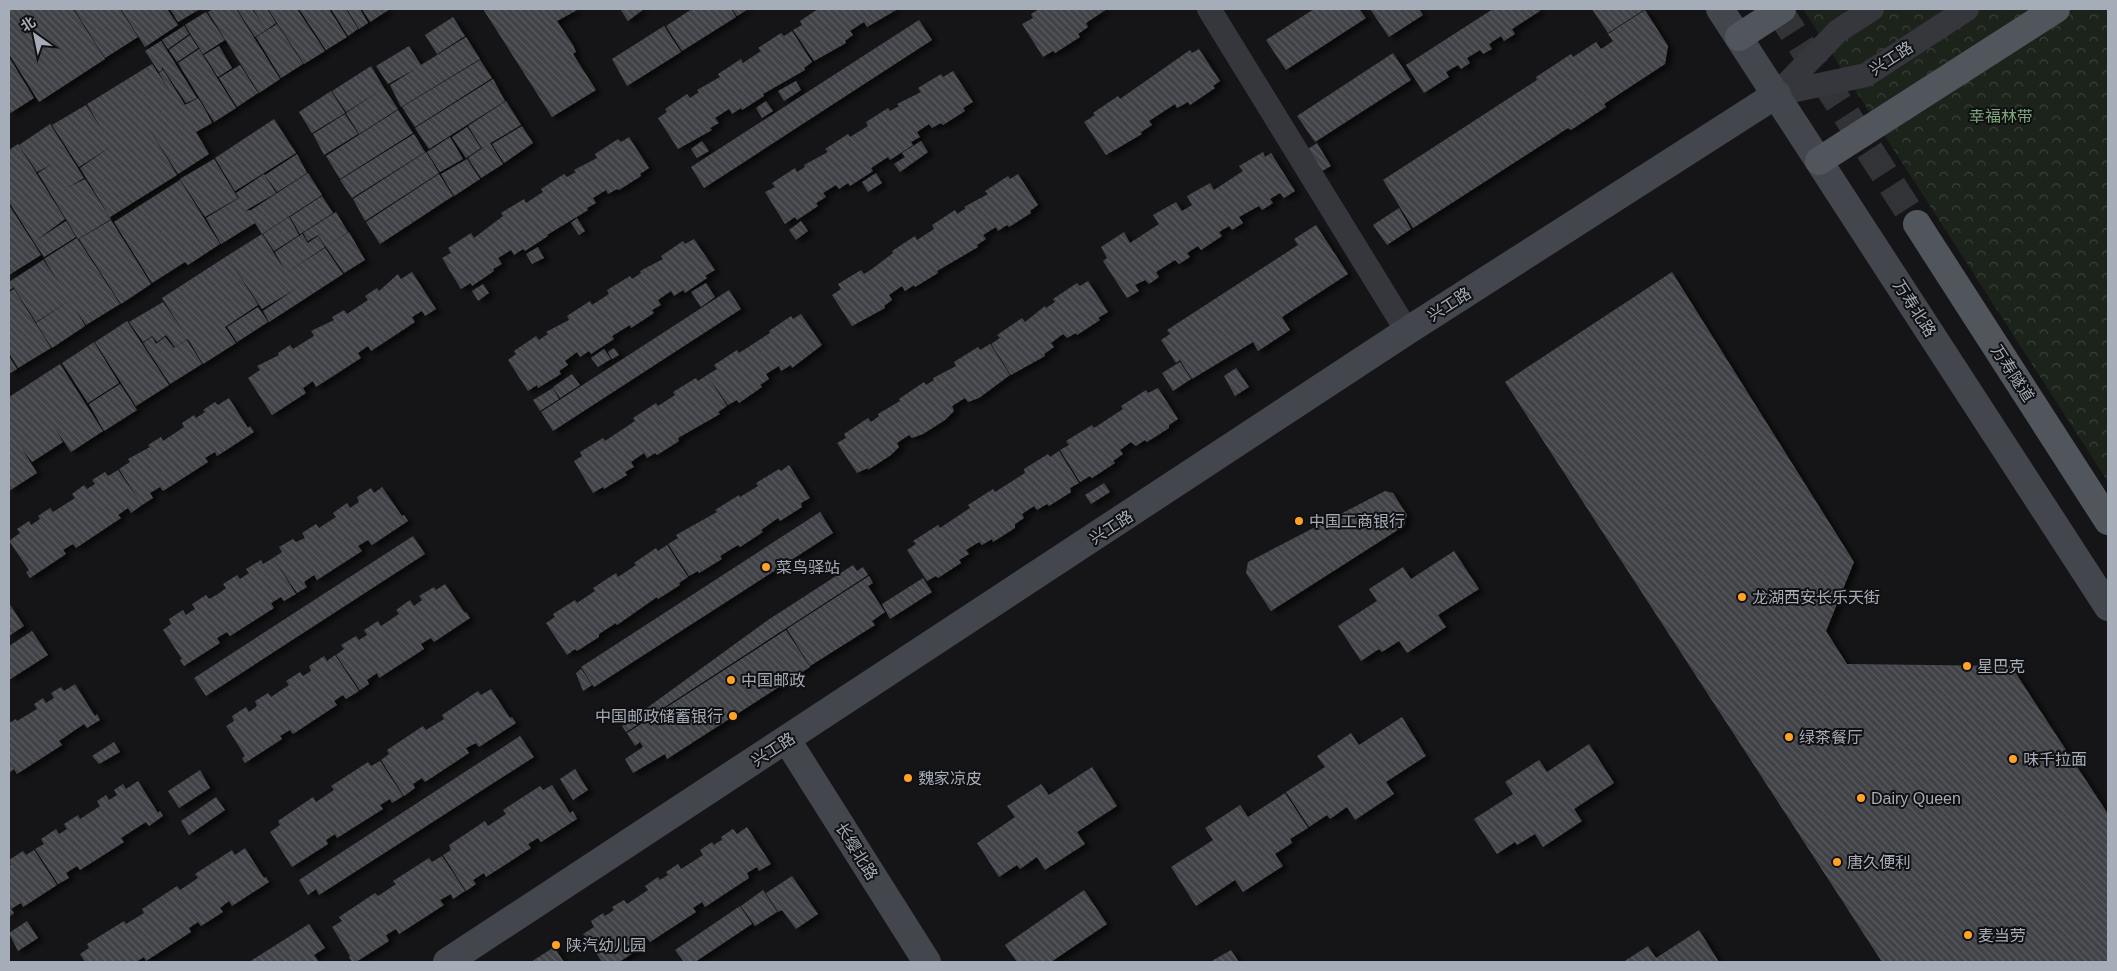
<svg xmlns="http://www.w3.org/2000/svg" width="2117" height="971" viewBox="0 0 2117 971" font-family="Helvetica,'Noto Sans SC',sans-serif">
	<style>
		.forest { fill: url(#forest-crowns) }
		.building { fill: url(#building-back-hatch); filter: url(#shadow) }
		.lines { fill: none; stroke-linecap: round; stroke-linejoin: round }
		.primary-tunnel { stroke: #323337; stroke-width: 28; stroke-dasharray: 28 14; stroke-linecap: butt }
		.street { stroke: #36373d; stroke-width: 24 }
		.secondary { stroke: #43474d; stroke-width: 28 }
		.primary { stroke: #51555c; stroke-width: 28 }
		.poi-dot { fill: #ffa225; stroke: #101012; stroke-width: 2 }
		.labels { text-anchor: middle; stroke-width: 4; stroke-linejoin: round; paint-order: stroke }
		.street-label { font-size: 16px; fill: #a5adb9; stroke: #101012 }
		.park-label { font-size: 16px; fill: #7ca67b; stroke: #101012 }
		.poi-label { font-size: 16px; fill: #a5adb9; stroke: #101012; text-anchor: start }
	</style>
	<defs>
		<pattern id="forest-crowns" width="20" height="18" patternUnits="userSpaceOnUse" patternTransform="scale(1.25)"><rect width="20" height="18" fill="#1b231b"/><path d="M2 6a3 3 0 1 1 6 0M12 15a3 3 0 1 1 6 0" fill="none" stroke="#39403a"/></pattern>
		<pattern id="building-back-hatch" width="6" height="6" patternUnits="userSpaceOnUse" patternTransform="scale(1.25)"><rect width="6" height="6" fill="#414347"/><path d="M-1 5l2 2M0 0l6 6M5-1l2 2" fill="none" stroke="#595b5f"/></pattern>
		<filter id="shadow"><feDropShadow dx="5.5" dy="3" stdDeviation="2.5" flood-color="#0009"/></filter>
	</defs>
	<rect width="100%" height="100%" fill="#151517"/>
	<path class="forest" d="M 1803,9 L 2108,9 L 2108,482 Z"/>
	<path class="building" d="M 9,9 L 73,9 L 105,59 L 39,102 L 9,54 Z
		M 74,9 L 120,9 L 138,37 L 105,58 Z
		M 121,9 L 167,9 L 178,25 L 145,47 Z
		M 170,9 L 200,9 L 178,22 Z
		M 213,9 L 236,9 L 280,79 L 259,93 L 208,12 Z
		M 237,9 L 252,9 L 266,30 L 255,37 Z
		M 253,9 L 267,9 L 276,23 L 266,30 Z
		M 268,9 L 297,9 L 325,51 L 304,64 Z
		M 299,9 L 329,9 L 347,37 L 326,50 Z
		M 331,9 L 346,9 L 358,29 L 348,36 Z
		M 347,9 L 360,9 L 368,23 L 359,29 Z
		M 362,9 L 390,9 L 370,22 Z
		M 483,9 L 579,9 L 557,21 L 573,45 L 576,52 L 573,54 L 596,90 L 552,117 Z
		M 620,9 L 644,9 L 628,21 Z
		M 692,9 L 731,9 L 736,17 L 682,51 L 666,26 Z
		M 732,9 L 748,9 L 737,16 Z
		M 818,9 L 825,10 L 898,9 L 867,27 L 864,22 L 850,31 L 853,35 L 845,41 L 846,43 L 814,61 L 793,30 L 802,25 L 800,21 Z
		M 1039,9 L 1107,9 L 1086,23 L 1088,27 L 1078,34 L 1080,37 L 1055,53 L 1053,51 L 1043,57 L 1022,24 L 1033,18 L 1031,14 Z
		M 1314,9 L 1359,9 L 1366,18 L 1286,70 L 1266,40 Z
		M 1370,9 L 1419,9 L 1423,15 L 1389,37 Z
		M 1493,9 L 1538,9 L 1540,11 L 1512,29 L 1515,34 L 1504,41 L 1501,36 L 1489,44 L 1492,49 L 1483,54 L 1480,50 L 1467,58 L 1470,63 L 1461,69 L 1458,65 L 1446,72 L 1449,77 L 1424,93 L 1406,65 Z
		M 1592,9 L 1645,9 L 1608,33 Z
		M 1645,10 L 1668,46 L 1665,64 L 1604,104 L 1606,107 L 1571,130 L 1568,128 L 1413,228 L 1383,180 L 1537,80 L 1536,77 L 1571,54 L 1573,57 L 1596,42 L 1601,49 L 1613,41 L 1608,34 Z
		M 206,12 L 225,40 L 203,54 L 185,25 Z
		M 453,17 L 465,36 L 437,54 L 425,35 Z
		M 919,20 L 932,40 L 704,188 L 691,167 Z
		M 277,24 L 303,64 L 281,78 L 256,37 Z
		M 184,26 L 189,34 L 168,49 L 162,40 Z
		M 664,26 L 681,52 L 627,86 L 612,59 Z
		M 792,31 L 812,62 L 804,68 L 805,70 L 763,94 L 764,96 L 742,110 L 741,108 L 732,114 L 729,109 L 715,118 L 719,123 L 710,128 L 712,130 L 678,149 L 658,118 L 667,112 L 665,109 L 687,94 L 690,98 L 699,92 L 697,90 L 720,77 L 718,74 L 741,59 L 743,63 L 761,51 L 758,48 L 781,33 L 784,36 Z
		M 190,35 L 198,48 L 177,62 L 169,50 Z
		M 466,37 L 480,59 L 401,107 L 390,85 L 417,68 L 388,84 L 376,66 L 409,46 L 421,65 Z
		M 161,41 L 197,98 L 186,103 L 162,67 L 162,70 L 159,72 L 145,51 Z
		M 219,46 L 232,68 L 218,77 L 204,55 Z
		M 199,49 L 236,108 L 214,122 L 178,63 Z
		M 1199,49 L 1220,81 L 1213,86 L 1215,88 L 1190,105 L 1188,102 L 1177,108 L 1175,104 L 1149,121 L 1152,125 L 1141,132 L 1142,134 L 1106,155 L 1084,122 L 1095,115 L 1093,113 L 1118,96 L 1120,99 L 1190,50 L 1192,53 Z
		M 1393,53 L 1411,80 L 1315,142 L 1297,116 Z
		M 9,57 L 34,98 L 9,114 Z
		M 480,60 L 492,78 L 415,127 L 402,107 Z
		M 152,64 L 171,93 L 159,73 L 163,70 L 185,105 L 198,98 L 206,111 L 212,123 L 196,132 L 209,154 L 178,174 L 148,127 L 177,175 L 110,217 L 80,168 L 113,145 L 79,167 L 52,125 L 86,105 L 102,130 L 87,104 Z
		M 240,65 L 258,93 L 237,107 L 219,78 Z
		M 371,66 L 384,88 L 346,112 L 332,91 Z
		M 953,71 L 973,102 L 963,108 L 965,111 L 943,125 L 941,123 L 932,128 L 929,124 L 917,132 L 920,137 L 911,142 L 913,145 L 890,160 L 888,157 L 871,168 L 873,171 L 850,186 L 848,183 L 839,189 L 836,185 L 823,193 L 826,197 L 816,203 L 818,206 L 797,220 L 795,217 L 785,224 L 765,192 L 775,187 L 772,183 L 795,168 L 797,172 L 805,167 L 804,165 L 828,152 L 825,149 L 848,134 L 850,137 L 868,126 L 866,122 L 888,108 L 890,111 L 899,106 L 897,104 L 921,92 L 918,88 L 941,74 L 943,77 Z
		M 493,79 L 505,101 L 429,149 L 415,128 Z
		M 796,81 L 801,90 L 784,101 L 778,91 Z
		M 384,88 L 398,109 L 359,134 L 346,113 Z
		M 331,91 L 345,113 L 312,133 L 299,112 Z
		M 506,101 L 521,125 L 482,148 L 468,126 Z
		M 766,101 L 773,111 L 762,118 L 756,108 Z
		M 398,110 L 413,133 L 340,179 L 326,156 Z
		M 345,114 L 358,134 L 324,155 L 313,134 Z
		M 274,119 L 296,153 L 235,191 L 215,158 Z
		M 50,124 L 84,178 L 67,188 L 85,179 L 111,219 L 78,239 L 38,173 L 52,164 L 37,172 L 19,145 Z
		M 522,126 L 533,143 L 504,163 L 492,144 Z
		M 467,127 L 481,148 L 466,158 L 452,137 Z
		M 414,134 L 425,152 L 352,198 L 340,180 Z
		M 450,137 L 463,159 L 440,172 L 427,152 Z
		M 629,137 L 649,168 L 640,174 L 641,176 L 619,190 L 617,189 L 608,194 L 606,190 L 593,198 L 596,203 L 587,208 L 588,210 L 547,235 L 548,236 L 525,251 L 523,249 L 514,255 L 511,250 L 498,258 L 502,264 L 493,269 L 494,271 L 472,286 L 471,283 L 461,289 L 442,258 L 451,253 L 448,248 L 471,233 L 474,238 L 503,216 L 501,213 L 524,199 L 526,203 L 543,192 L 541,189 L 564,174 L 567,177 L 576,172 L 574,170 L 597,158 L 595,154 L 618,139 L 621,142 Z
		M 702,141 L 709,151 L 697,158 L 691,149 Z
		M 921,141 L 928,152 L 900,172 L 894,164 L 905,157 L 902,153 Z
		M 490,143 L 503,164 L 481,178 L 468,158 Z
		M 1317,143 L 1331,166 L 1322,171 L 1308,149 Z
		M 18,144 L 65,219 L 34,242 L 9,202 L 9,150 Z
		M 426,152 L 439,173 L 365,221 L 353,199 Z
		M 1263,152 L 1265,157 L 1271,153 L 1295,191 L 1284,198 L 1280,193 L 1270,199 L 1273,203 L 1262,210 L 1259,206 L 1239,217 L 1243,223 L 1232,230 L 1229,226 L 1219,232 L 1222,236 L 1201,250 L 1198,246 L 1187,253 L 1190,257 L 1179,264 L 1175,260 L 1156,272 L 1159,277 L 1149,284 L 1145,280 L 1135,285 L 1139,291 L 1127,298 L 1103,261 L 1107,258 L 1101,247 L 1124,232 L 1130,243 L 1159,224 L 1153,215 L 1176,202 L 1182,211 L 1192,205 L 1187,196 L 1210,183 L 1214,190 L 1243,171 L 1239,166 Z
		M 297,154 L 307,173 L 277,192 L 265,175 Z
		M 214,159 L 238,198 L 205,217 L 180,179 Z
		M 467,159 L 480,179 L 454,196 L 441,174 Z
		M 308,173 L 322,195 L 262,234 L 255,223 L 221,244 L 206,218 L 239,198 L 236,193 L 264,174 L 276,193 L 245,211 L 251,210 Z
		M 876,173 L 882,183 L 868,192 L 862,182 Z
		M 439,174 L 453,196 L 380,244 L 366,222 Z
		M 1018,174 L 1038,205 L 1030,211 L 1031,213 L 1009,227 L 1007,225 L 998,231 L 996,227 L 983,235 L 986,239 L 977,245 L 978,247 L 937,271 L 938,273 L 915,287 L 914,285 L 905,291 L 902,286 L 889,295 L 892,300 L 884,306 L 885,308 L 852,326 L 832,295 L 841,289 L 838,284 L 861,270 L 864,274 L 872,269 L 893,253 L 892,251 L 915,236 L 917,240 L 934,229 L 932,225 L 955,210 L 957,214 L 966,208 L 964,207 L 988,194 L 985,191 L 1008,176 L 1010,179 Z
		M 180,180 L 220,244 L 188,265 L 185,262 L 152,283 L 114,222 Z
		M 322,196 L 333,213 L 300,234 L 290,217 Z
		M 9,205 L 41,255 L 9,275 Z
		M 1399,208 L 1411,229 L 1387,245 L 1373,225 Z
		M 336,212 L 348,232 L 326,247 L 318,235 L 308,241 L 303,233 Z
		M 289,217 L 299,235 L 274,251 L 263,234 Z
		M 577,218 L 585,231 L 579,235 L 571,223 Z
		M 111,220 L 151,284 L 121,304 L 79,239 Z
		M 66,221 L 76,237 L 44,257 L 34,242 Z
		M 801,221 L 808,231 L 796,240 L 789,230 Z
		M 1316,225 L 1348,274 L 1282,317 L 1290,330 L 1258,351 L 1253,342 L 1192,379 L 1180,360 L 1176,363 L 1161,340 L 1170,334 L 1167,330 L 1298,245 L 1294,239 Z
		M 349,232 L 365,260 L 344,273 L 326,247 Z
		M 262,234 L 285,271 L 275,252 L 302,234 L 308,243 L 318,236 L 325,247 L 286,273 L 325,248 L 343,274 L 269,322 L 263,311 L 297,288 L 262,309 L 227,256 Z
		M 77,238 L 120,304 L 86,325 L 75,309 L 85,326 L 52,348 L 36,323 L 70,300 L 36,322 L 12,285 L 13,288 L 9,290 L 9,282 L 43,260 L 60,284 L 44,259 Z
		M 694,239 L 715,270 L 705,276 L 707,278 L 685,293 L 683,290 L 674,296 L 671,291 L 658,300 L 661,305 L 652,310 L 654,313 L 631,328 L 630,325 L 612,336 L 614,339 L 591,354 L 589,351 L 580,357 L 577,352 L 565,361 L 568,365 L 559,371 L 561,374 L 538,388 L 537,385 L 528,391 L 508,360 L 516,354 L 514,351 L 536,336 L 539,340 L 548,334 L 546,332 L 569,320 L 567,316 L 590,301 L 592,305 L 609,294 L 607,290 L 630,276 L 632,279 L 641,273 L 640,271 L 663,259 L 661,256 L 683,241 L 685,244 Z
		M 538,247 L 544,258 L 532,264 L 526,254 Z
		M 227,256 L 258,305 L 225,327 L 236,343 L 203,364 L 188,339 L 175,347 L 166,335 L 157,342 L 152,336 L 143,342 L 129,322 L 163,302 L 185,334 L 162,298 Z
		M 412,272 L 436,309 L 425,316 L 422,311 L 412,317 L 415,322 L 371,351 L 368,346 L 358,353 L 361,358 L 316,387 L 313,381 L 303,388 L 306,393 L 272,415 L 248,378 L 260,370 L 257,366 L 279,355 L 278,353 L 290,345 L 293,349 L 314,336 L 311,331 L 334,320 L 332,317 L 344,310 L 347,314 L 368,300 L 365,296 L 377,288 L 379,291 L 398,274 L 401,279 Z
		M 1672,272 L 1854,562 L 1826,631 L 1847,664 L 2011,666 L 2108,814 L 2108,962 L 1882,962 L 1505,382 Z
		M 1088,281 L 1108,312 L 1098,318 L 1100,320 L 1077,335 L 1076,333 L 1067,338 L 1063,334 L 1051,343 L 1054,347 L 1044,354 L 1045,356 L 1011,375 L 991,344 L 1000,338 L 997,335 L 1022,318 L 1025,322 L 1045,306 L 1046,308 L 1055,302 L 1053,299 L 1077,283 L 1080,286 Z
		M 706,283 L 715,297 L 701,307 L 691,292 Z
		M 483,284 L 489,293 L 478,301 L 472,291 Z
		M 14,289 L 51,348 L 18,368 L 9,353 L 9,292 Z
		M 729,290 L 741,309 L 553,431 L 541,412 Z
		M 258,307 L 268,322 L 237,342 L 227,327 Z
		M 801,314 L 822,345 L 792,368 L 791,365 L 781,371 L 779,366 L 766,374 L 769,379 L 760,385 L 762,387 L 739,403 L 737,400 L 728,405 L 707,375 L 717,369 L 714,365 L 737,350 L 739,353 L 770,333 L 769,331 L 791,316 L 793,319 Z
		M 127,321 L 169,385 L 136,406 L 95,342 Z
		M 152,337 L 156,344 L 165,337 L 174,348 L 187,340 L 202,364 L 170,384 L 143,343 Z
		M 94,342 L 119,383 L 88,403 L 62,363 Z
		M 990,344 L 1010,375 L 979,398 L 968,402 L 965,398 L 952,406 L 954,411 L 945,420 L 923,434 L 912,438 L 909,435 L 897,443 L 899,447 L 891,455 L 868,470 L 868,468 L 857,473 L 837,443 L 846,438 L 844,434 L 868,418 L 871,422 L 879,416 L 878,414 L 900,401 L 899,399 L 924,382 L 926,385 L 934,380 L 933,378 L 956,366 L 954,362 L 978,347 L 980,350 Z
		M 614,348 L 619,355 L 612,359 L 608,352 Z
		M 604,349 L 611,359 L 598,367 L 591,358 Z
		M 9,356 L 17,369 L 9,374 Z
		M 1180,362 L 1191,379 L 1173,391 L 1162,373 Z
		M 60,364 L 103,431 L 71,452 L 55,428 L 63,442 L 32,462 L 21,447 L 37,473 L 9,491 L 9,397 Z
		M 1236,368 L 1249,387 L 1235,396 L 1224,376 Z
		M 572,374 L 580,385 L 560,398 L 553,387 Z
		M 707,375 L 727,406 L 718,412 L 720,414 L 678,438 L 679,441 L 657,455 L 655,453 L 647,458 L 644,453 L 631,462 L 634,467 L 625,472 L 627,475 L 604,489 L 603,487 L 593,493 L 574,461 L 582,456 L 580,452 L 603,438 L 605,441 L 635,421 L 633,418 L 656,403 L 658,406 L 675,395 L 673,392 L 696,378 L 698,381 Z
		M 120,384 L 137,410 L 104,431 L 89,404 Z
		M 553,388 L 559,399 L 540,411 L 533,400 Z
		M 1158,388 L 1178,419 L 1169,425 L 1169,428 L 1147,442 L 1145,440 L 1136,446 L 1131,442 L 1120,450 L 1123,454 L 1113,461 L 1115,463 L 1092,478 L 1090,476 L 1080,482 L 1060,450 L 1069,445 L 1066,441 L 1092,425 L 1094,428 L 1123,409 L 1121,406 L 1146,390 L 1148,393 Z
		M 229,398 L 248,428 L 250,426 L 254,432 L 217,456 L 215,452 L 205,458 L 208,462 L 163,491 L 160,487 L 150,493 L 153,498 L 142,505 L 119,469 L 130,462 L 128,459 L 150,447 L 148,445 L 161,437 L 163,441 L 184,427 L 182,423 L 194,415 L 196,418 L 205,412 L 203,410 L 215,402 L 218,405 Z
		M 1059,451 L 1079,483 L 1070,488 L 1071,492 L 1049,506 L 1047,504 L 1037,510 L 1034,506 L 1022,514 L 1024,518 L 1015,524 L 1015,528 L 993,542 L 992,539 L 982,545 L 979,542 L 966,550 L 969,554 L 959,560 L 961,563 L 938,578 L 936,576 L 927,581 L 907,550 L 916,544 L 913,541 L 938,525 L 940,528 L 970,508 L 968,505 L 993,489 L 995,492 L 1025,473 L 1024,469 L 1048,454 L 1050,457 Z
		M 789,465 L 810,498 L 801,503 L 802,507 L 780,521 L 778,518 L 761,530 L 763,532 L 740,547 L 738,545 L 720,556 L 722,559 L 699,573 L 698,571 L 689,576 L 668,544 L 678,538 L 676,535 L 717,512 L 715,510 L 739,495 L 740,497 L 758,486 L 756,483 L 779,469 L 781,471 Z
		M 118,470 L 142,505 L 131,513 L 128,508 L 118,515 L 121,518 L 76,548 L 73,544 L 63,550 L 66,554 L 30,578 L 26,572 L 29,570 L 9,541 L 20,533 L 17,529 L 29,521 L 31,525 L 40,519 L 38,516 L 50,508 L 53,512 L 75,498 L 72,494 L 84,485 L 87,489 L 95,484 L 92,480 L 105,472 L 108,476 Z
		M 1104,483 L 1110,492 L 1091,504 L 1085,495 Z
		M 382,487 L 402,516 L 404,515 L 408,521 L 372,545 L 368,540 L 358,546 L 362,551 L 317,580 L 314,575 L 304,582 L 307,587 L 297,593 L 273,558 L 282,552 L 279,547 L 293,539 L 296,542 L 305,538 L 302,533 L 316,524 L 319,528 L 336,517 L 333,513 L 347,503 L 350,508 L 359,502 L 357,497 L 371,488 L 374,493 Z
		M 1385,491 L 1393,493 L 1407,515 L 1404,526 L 1271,611 L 1246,573 L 1248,562 Z
		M 820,512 L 833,533 L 594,687 L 581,667 Z
		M 413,536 L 425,554 L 206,696 L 194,678 Z
		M 667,545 L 688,577 L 679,583 L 680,585 L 658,599 L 657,597 L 617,625 L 616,623 L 599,634 L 599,637 L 577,651 L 575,649 L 567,655 L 546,623 L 555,617 L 553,614 L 575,600 L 577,603 L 595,591 L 593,588 L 616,573 L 618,577 L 636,565 L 634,563 L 656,548 L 658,551 Z
		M 1454,551 L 1479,589 L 1438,615 L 1446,627 L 1407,653 L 1399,641 L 1382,652 L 1379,649 L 1361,661 L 1338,626 L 1377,601 L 1369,589 L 1403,567 L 1411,579 Z
		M 273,558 L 296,594 L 284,601 L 281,597 L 271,603 L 274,608 L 230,636 L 227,632 L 217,638 L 220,643 L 184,666 L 180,660 L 182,659 L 163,630 L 171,624 L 169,619 L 183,610 L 186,615 L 190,612 L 195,609 L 192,604 L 206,595 L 209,599 L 218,594 L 226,588 L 223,584 L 237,575 L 240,579 L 249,573 L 246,569 L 261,560 L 263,564 Z
		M 853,565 L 857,571 L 863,567 L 868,575 L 626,732 L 622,726 L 768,620 Z
		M 869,576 L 873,583 L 868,586 L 885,612 L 872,621 L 875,625 L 810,666 L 787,629 Z
		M 923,578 L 932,592 L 890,619 L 882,604 Z
		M 445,584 L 465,613 L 466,612 L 470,618 L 434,642 L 431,638 L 421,644 L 424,649 L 379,678 L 377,673 L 367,680 L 369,684 L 360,690 L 336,655 L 344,649 L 341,645 L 356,636 L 359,640 L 367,635 L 364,630 L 378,621 L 381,626 L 399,614 L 396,610 L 410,600 L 414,606 L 422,600 L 419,596 L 434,587 L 436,590 Z
		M 9,603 L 24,626 L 9,636 Z
		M 786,630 L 810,667 L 667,759 L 665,754 L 633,773 L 625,759 L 643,747 L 640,742 L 635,746 L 627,733 Z
		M 32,631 L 48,655 L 9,680 L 9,646 Z
		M 335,655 L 359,691 L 346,699 L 343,695 L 334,701 L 337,705 L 293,734 L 290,730 L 280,736 L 282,739 L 245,763 L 242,758 L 245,756 L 226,726 L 234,721 L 232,716 L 246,707 L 249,712 L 257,706 L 255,701 L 268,693 L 271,697 L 289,685 L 286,681 L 300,672 L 303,676 L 311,671 L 309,666 L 324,656 L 327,661 Z
		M 581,669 L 592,685 L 583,691 L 576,673 Z
		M 75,684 L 95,716 L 97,714 L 100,720 L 87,728 L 84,724 L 59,741 L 62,745 L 17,774 L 14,769 L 9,773 L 9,723 L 16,719 L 17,721 L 37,709 L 34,704 L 43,698 L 46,703 L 54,698 L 51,693 L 61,687 L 64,691 Z
		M 491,689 L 510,718 L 512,717 L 516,723 L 479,747 L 476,743 L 466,748 L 469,753 L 425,782 L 422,778 L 413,784 L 415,788 L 404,796 L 381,760 L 389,754 L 387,750 L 423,726 L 426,730 L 444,719 L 442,715 L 478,691 L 481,695 Z
		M 1402,717 L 1426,756 L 1386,782 L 1394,794 L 1355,820 L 1347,807 L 1330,819 L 1327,815 L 1309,827 L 1286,792 L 1325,767 L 1317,756 L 1351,733 L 1359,745 Z
		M 520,736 L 534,757 L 319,895 L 316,889 L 308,895 L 299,880 Z
		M 114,742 L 120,752 L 99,764 L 92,756 Z
		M 1589,744 L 1614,783 L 1574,809 L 1582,821 L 1543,847 L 1535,834 L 1517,845 L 1515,842 L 1497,854 L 1474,819 L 1513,794 L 1505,782 L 1539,760 L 1547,772 Z
		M 380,761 L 403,796 L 392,803 L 390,799 L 380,805 L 383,809 L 337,838 L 335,834 L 326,840 L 328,844 L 292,867 L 270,832 L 280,825 L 278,821 L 313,797 L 316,802 L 334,790 L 331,786 L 368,762 L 371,766 Z
		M 1092,767 L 1117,806 L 1077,832 L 1085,844 L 1045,870 L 1037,857 L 1020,869 L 1017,865 L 999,877 L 977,843 L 1015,817 L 1007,806 L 1041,784 L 1049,795 Z
		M 575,769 L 588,790 L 573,800 L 560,779 Z
		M 200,770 L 210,788 L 179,808 L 168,791 Z
		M 138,781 L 158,813 L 160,811 L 163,816 L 149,826 L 146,822 L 121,838 L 124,842 L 80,870 L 77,866 L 66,873 L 69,878 L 58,884 L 35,849 L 44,844 L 41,839 L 56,829 L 59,834 L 67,829 L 64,824 L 78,815 L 80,819 L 100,806 L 97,801 L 106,795 L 109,800 L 117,795 L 114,790 L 123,784 L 126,789 Z
		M 552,785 L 570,813 L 573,811 L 577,819 L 541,842 L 538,838 L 528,844 L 531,848 L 486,877 L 484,873 L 473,880 L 476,884 L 466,891 L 443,855 L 451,850 L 449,845 L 485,821 L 488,826 L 506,814 L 503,810 L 540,786 L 543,790 Z
		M 1285,793 L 1308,828 L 1290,839 L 1292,843 L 1275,854 L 1283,866 L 1243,892 L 1235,880 L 1196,906 L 1171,867 L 1213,840 L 1205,828 L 1240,805 L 1248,817 Z
		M 216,797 L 225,810 L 189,835 L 181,821 Z
		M 747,827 L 771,864 L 759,871 L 757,867 L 747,873 L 749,878 L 705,907 L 702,902 L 693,908 L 696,912 L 650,942 L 647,938 L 638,944 L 641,948 L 619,962 L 602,962 L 583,934 L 594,927 L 591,921 L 603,913 L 605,916 L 614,910 L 612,907 L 624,900 L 627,904 L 648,890 L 645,886 L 658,877 L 660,880 L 668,875 L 666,872 L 678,864 L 681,869 L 703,855 L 700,850 L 712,842 L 714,845 L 718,842 L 722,840 L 721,837 L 733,829 L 737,834 Z
		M 245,848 L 264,878 L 266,877 L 269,882 L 232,906 L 229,901 L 220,908 L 223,912 L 201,926 L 198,922 L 189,928 L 191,932 L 146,961 L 144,957 L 136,962 L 85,962 L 80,954 L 89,948 L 87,944 L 124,921 L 126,924 L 144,913 L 142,909 L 177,886 L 180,890 L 198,878 L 195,874 L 232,850 L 235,855 Z
		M 34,850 L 57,885 L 23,907 L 21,903 L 11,909 L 14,913 L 9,917 L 9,866 L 11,865 L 9,860 L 23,851 L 26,855 Z
		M 442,856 L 465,891 L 453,899 L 451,894 L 440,900 L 444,905 L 399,934 L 396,929 L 386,935 L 389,941 L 356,962 L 352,962 L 349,957 L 350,956 L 332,927 L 342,921 L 339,917 L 375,893 L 378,896 L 396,884 L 393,881 L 429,858 L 432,862 Z
		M 792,876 L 818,914 L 796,929 L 782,910 L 778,912 L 766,893 Z
		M 763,890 L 777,912 L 755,926 L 741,906 Z
		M 1084,890 L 1107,924 L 1051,962 L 1017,962 L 1005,945 Z
		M 740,906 L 752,924 L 695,962 L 684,962 L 675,950 Z
		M 27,921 L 38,938 L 18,951 L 9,933 Z
		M 309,924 L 325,948 L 314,955 L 319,962 L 249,962 Z
		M 1699,930 L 1719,962 L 1623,962 L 1648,946 L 1656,958 Z
		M 554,947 L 564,962 L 531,962 Z
		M 1231,950 L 1239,962 L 1210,962 Z"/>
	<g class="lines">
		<path class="primary-tunnel" d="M 1778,9 L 1917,224"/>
		<path class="street" d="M 1209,9 L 1407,331
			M 1777,94 L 1866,75 L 1967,9
			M 1777,94 L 1838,31 L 1872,9"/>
		<path class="secondary" d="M 1720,9 L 2108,607
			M 787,740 L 927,962
			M 447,962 L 1407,331 L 1777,94"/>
		<path class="primary" d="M 1739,37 L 1782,9
			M 1819,161 L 2056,9
			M 1917,224 L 2108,521"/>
	</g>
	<g class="poi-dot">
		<circle cx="1299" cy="521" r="5"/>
		<circle cx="766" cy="567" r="5"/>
		<circle cx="1742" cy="597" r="5"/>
		<circle cx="1967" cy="666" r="5"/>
		<circle cx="731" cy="680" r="5"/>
		<circle cx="733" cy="716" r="5"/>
		<circle cx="1789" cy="737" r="5"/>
		<circle cx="2013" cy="759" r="5"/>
		<circle cx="908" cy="778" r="5"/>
		<circle cx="1861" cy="798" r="5"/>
		<circle cx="1837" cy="862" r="5"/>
		<circle cx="1968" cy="935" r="5"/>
		<circle cx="556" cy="945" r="5"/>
	</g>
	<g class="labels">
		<g class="street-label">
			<text transform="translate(1891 58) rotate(-33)" y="6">兴工路</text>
			<text transform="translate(1449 304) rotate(-33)" y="6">兴工路</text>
			<text transform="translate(1915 308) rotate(57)" y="6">万寿北路</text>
			<text transform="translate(2013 373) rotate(57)" y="6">万寿隧道</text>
			<text transform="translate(1111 527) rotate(-33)" y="6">兴工路</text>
			<text transform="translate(773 749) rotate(-33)" y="6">兴工路</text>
			<text transform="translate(857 851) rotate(58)" y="6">长缨北路</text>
		</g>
		<g class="park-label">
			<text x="2001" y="122">幸福林带</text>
		</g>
		<g class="poi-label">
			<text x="1309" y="527">中国工商银行</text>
			<text x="776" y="573">菜鸟驿站</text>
			<text x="1752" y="603">龙湖西安长乐天街</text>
			<text x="1977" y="672">星巴克</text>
			<text x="741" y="686">中国邮政</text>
			<text x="723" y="722" text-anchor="end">中国邮政储蓄银行</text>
			<text x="1799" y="743">绿茶餐厅</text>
			<text x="2023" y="765">味千拉面</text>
			<text x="918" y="784">魏家凉皮</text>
			<text x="1871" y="804">Dairy Queen</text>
			<text x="1847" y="868">唐久便利</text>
			<text x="1978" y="941">麦当劳</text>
			<text x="566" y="951">陕汽幼儿园</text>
		</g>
	</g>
	<rect width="2117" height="971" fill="none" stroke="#a5adb9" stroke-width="20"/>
	<g transform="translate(35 35) rotate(327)" stroke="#101012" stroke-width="4" paint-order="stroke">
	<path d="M0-4L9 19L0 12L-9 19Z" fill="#a5adb9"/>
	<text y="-8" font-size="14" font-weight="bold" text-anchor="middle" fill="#a5adb9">北</text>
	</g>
</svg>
